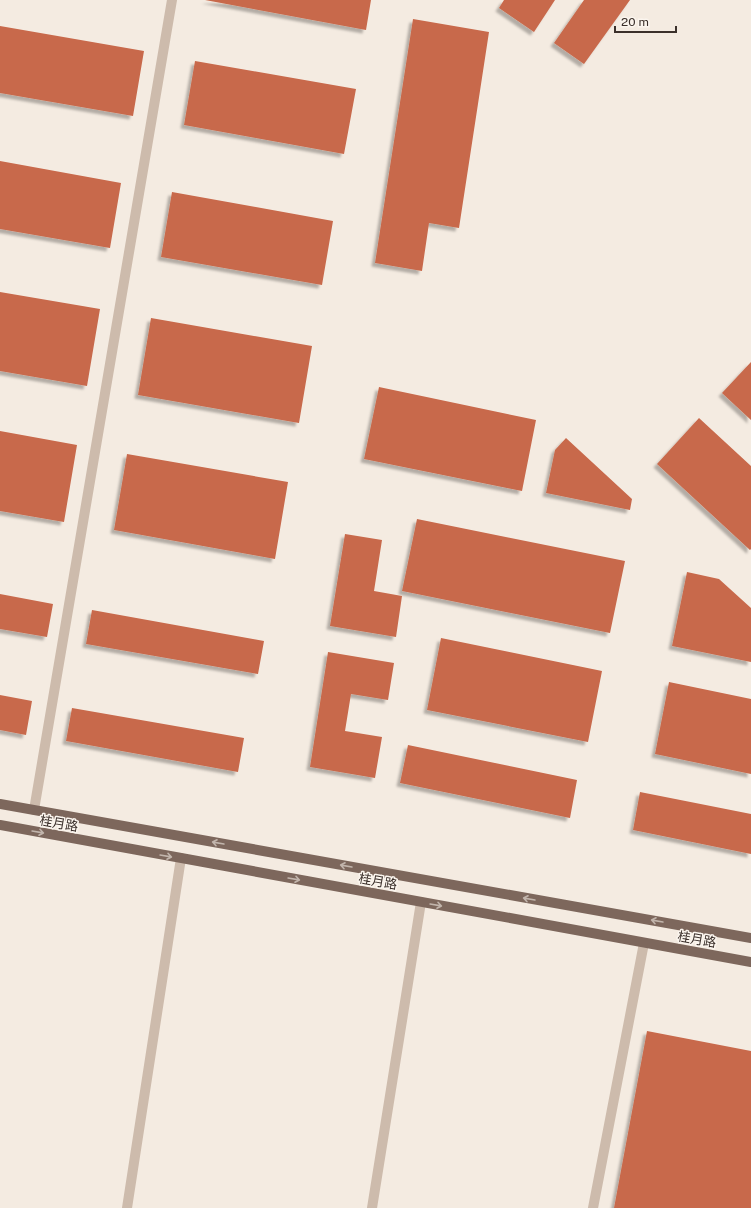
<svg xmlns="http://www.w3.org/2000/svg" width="751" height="1208" viewBox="0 0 751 1208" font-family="'Public Sans','Noto Sans SC',sans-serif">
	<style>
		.building { fill: #c8694b; filter: url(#shadow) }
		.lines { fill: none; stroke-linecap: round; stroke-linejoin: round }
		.minor { stroke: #cdbbac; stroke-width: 10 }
		.major { stroke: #7d675c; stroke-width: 10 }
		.oneway { stroke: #c2b5ac }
		.labels { text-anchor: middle; stroke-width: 3; stroke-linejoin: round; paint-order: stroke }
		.street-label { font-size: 13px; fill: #3b302b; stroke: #fbf5ee }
	</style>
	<defs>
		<filter id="shadow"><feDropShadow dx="-3.5" dy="3.5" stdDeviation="1" flood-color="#0004"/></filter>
	</defs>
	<rect width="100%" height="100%" fill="#f4ebe1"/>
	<path class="building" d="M 205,0 L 371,0 L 366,30 Z
		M 504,0 L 555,0 L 534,32 L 499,8 Z
		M 584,0 L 630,0 L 584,64 L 554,43 Z
		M 413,19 L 489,32 L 459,228 L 429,223 L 422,271 L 375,263 Z
		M 0,26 L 144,51 L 133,116 L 0,93 Z
		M 195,61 L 356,89 L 344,154 L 184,125 Z
		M 0,161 L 121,183 L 110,248 L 0,229 Z
		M 172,192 L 333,221 L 322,285 L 161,257 Z
		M 0,292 L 100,309 L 87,386 L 0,371 Z
		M 151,318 L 312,346 L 299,423 L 138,395 Z
		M 751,362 L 751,420 L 722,393 Z
		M 379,387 L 536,420 L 522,491 L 364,459 Z
		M 699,418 L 751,466 L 751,549 L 750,550 L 657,464 Z
		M 0,431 L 77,445 L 64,522 L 0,511 Z
		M 566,438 L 632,499 L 630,510 L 546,493 L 555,450 Z
		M 127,454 L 288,482 L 275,559 L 114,530 Z
		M 417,519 L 625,561 L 610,633 L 402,591 Z
		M 345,534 L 382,540 L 374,591 L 402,596 L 396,637 L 330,626 Z
		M 687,572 L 719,579 L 751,608 L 751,662 L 672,646 Z
		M 0,594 L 53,604 L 47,637 L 0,629 Z
		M 92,610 L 264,641 L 258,674 L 86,644 Z
		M 441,638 L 602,671 L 588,742 L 427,710 Z
		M 328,652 L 394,663 L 388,700 L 351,694 L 345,731 L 382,737 L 375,778 L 310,767 Z
		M 669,682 L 751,699 L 751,774 L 655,754 Z
		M 0,695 L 32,701 L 26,735 L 0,730 Z
		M 72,708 L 244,738 L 238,772 L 66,741 Z
		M 408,745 L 577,780 L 570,818 L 400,783 Z
		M 640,792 L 751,814 L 751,854 L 633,830 Z
		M 647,1031 L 751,1051 L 751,1208 L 614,1208 Z"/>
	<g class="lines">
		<path class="minor" d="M 34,810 L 172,0
			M 127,1208 L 181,858
			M 372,1208 L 421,902
			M 593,1208 L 644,943"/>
		<path class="major" d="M 0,804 L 751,938
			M 0,825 L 751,962"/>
	</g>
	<defs><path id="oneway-shaft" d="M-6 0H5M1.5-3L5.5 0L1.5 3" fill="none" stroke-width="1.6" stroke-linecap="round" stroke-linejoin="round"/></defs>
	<g class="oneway">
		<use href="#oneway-shaft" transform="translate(38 832) rotate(10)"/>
		<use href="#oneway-shaft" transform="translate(218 843) rotate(-170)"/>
		<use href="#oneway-shaft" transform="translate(166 856) rotate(10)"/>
		<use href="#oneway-shaft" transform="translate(346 866) rotate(-170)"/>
		<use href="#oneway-shaft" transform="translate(294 879) rotate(10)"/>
		<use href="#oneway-shaft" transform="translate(529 899) rotate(-170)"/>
		<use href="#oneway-shaft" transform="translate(436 905) rotate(10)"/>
		<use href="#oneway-shaft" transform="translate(657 921) rotate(-170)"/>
	</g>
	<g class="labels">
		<g class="street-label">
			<text transform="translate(59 823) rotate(10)" y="5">桂月路</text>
			<text transform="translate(378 881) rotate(10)" y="5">桂月路</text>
			<text transform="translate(697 939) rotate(10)" y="5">桂月路</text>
		</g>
	</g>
	<path d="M615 26v6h61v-6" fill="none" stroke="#3b302b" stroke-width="2"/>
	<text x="621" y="26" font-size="12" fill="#3b302b" stroke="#fbf5ee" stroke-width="3" paint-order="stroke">20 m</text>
</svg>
